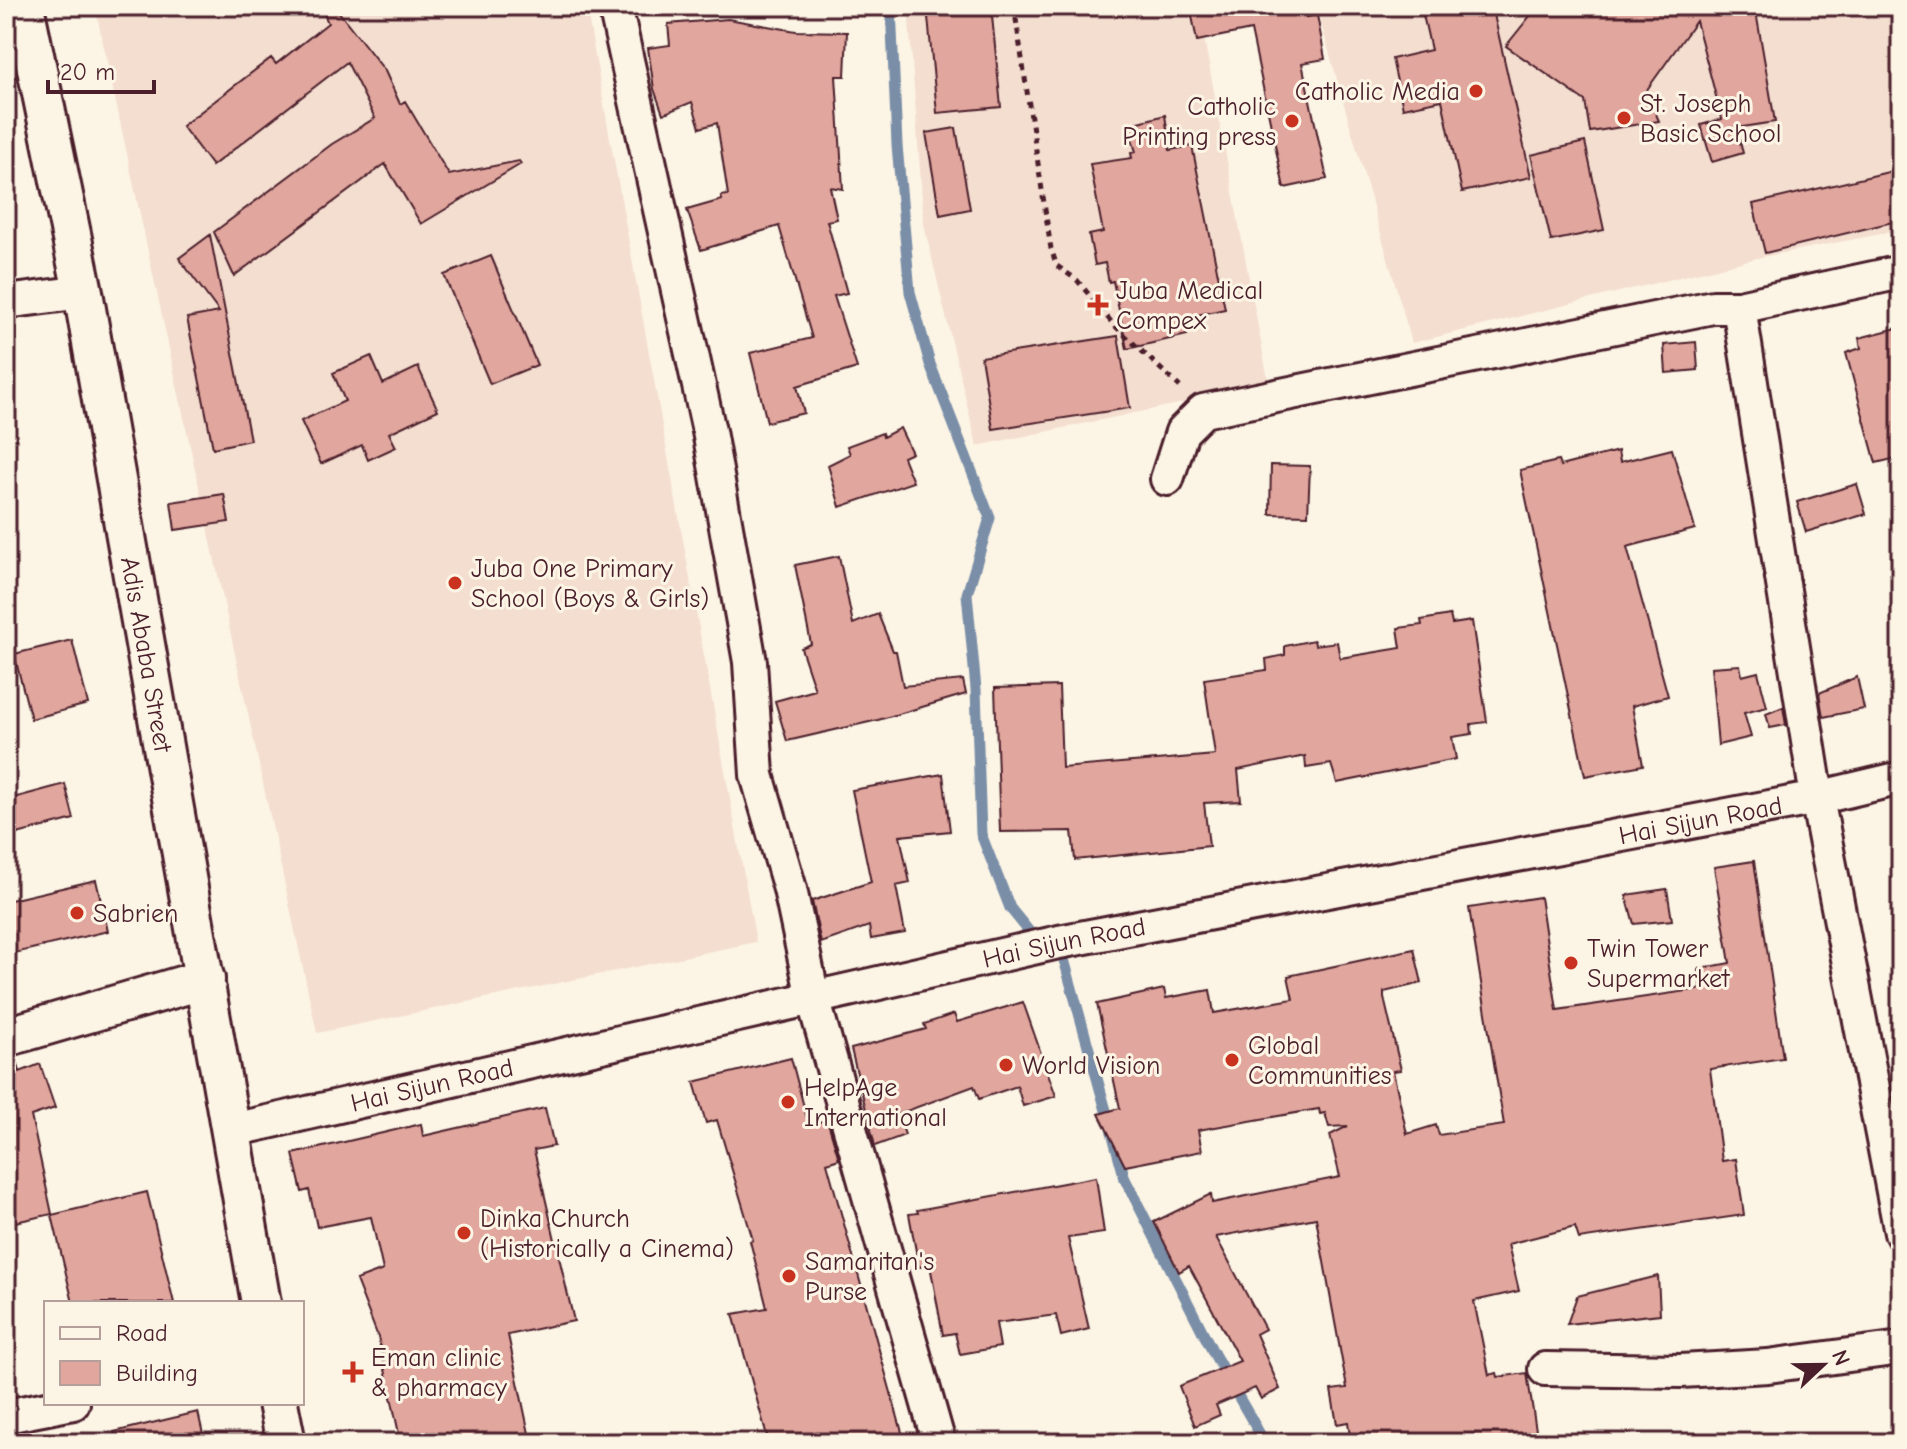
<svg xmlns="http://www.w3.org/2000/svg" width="1907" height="1449" viewBox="0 0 1907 1449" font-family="'Comic Neue',sans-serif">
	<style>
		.built { fill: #f4ded0 }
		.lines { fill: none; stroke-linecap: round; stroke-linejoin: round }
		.stream { stroke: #7a8ea8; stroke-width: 11 }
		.building { fill: #e1a79e; stroke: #4a1f2b; stroke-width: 2 }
		.minor-casing { stroke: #4a1f2b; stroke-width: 38 }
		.tertiary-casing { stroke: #4a1f2b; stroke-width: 44 }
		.path { stroke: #4a1f2b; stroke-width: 5; stroke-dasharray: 6 6; stroke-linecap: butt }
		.minor { stroke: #fcf5e5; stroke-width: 32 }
		.tertiary { stroke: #fcf5e5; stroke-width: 38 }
		.poi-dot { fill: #c8321e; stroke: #fcf5e5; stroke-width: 3 }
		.labels { text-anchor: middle; stroke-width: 6; stroke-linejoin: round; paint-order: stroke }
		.poi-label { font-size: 26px; fill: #4a1f2b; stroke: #fcf5e5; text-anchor: start }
		.street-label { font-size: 26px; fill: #4a1f2b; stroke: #fcf5e5 }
	</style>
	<rect width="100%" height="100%" fill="#fcf5e5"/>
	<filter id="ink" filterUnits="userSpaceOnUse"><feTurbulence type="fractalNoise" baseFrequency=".0125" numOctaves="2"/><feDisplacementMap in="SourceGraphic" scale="16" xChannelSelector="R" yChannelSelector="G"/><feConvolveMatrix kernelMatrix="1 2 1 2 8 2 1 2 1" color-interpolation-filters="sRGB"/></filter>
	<g filter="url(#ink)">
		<path class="built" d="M 95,6 L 586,6 L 756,942 L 317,1033 Z
			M 908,6 L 1198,6 L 1269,385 L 977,446 L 924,225 Z
			M 1316,6 L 1901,6 L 1901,230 L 1757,258 L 1412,343 Z"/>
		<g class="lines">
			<path class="stream" d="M 891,6 L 897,145 L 910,292 L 930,364 L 990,518 L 967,594 L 976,689 L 981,834 L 1010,908 L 1032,935 L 1042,937
				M 1060,945 L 1125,1179 L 1214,1354 L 1265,1443"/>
		</g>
		<path class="building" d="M 927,6 L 991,6 L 1001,107 L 937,113 Z
			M 1190,6 L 1304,6 L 1306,17 L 1317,15 L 1325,59 L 1302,63 L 1327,179 L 1284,188 L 1251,30 L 1197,41 Z
			M 1421,6 L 1492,6 L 1531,177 L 1462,192 L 1442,100 L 1403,108 L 1392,59 L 1431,50 Z
			M 1538,6 L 1755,6 L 1775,122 L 1736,128 L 1743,153 L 1712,162 L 1701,125 L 1722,119 L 1696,21 L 1646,91 L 1659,121 L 1590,132 L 1585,101 L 1506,46 Z
			M 335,7 L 385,71 L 400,104 L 405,101 L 449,175 L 519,161 L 521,164 L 421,224 L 385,164 L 234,276 L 214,232 L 332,144 L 375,118 L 347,62 L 212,166 L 182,126 L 271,58 L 276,64 L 328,23 L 324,14 Z
			M 728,19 L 796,31 L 847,32 L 845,76 L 836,76 L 843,189 L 830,187 L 837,219 L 827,221 L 847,293 L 834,296 L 857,368 L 797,386 L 804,413 L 767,422 L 750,353 L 812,338 L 779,226 L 701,250 L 687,210 L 722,200 L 721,196 L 728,195 L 717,123 L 700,128 L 692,102 L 663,114 L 654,89 L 648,48 L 670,45 L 668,24 Z
			M 1165,115 L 1170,150 L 1192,146 L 1225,309 L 1183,318 L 1187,335 L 1127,349 L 1113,281 L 1109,282 L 1105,263 L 1095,265 L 1089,235 L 1103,232 L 1090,164 L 1132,158 L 1131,153 L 1136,152 L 1128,125 Z
			M 956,128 L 970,209 L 940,215 L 926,133 Z
			M 1585,142 L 1604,230 L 1551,241 L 1531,155 Z
			M 1901,169 L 1901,220 L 1765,253 L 1753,204 Z
			M 210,235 L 250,440 L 213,448 L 187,318 L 219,312 L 179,258 Z
			M 491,256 L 537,365 L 490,384 L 444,275 Z
			M 1901,327 L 1901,457 L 1876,463 L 1846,353 L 1861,348 L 1859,338 Z
			M 1118,336 L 1130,408 L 993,429 L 981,357 Z
			M 1696,342 L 1698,370 L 1666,373 L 1664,345 Z
			M 371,356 L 383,384 L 418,367 L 438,410 L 389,433 L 396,447 L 368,460 L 362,445 L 321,464 L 301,421 L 345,401 L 333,373 Z
			M 900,428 L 912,453 L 903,457 L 913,482 L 840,507 L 828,465 L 850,454 L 847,446 L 882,433 L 883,437 Z
			M 1672,449 L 1695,529 L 1627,547 L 1668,696 L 1632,706 L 1643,765 L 1585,776 L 1520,470 L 1558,461 L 1560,466 L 1618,451 L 1620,462 Z
			M 1271,465 L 1310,466 L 1308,515 L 1270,514 Z
			M 1857,484 L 1866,514 L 1806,532 L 1797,502 Z
			M 224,494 L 229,522 L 175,530 L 171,502 Z
			M 839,556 L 853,624 L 878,614 L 893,651 L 896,651 L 903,686 L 963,680 L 966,694 L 878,720 L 787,741 L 775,701 L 815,690 L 801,648 L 811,644 L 795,565 Z
			M 1450,615 L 1452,624 L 1472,621 L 1487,722 L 1471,724 L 1472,734 L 1452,737 L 1456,759 L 1337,783 L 1331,764 L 1306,768 L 1305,756 L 1238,770 L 1241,801 L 1204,803 L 1209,846 L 1075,860 L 1072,831 L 1000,832 L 995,688 L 1059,686 L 1062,768 L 1215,755 L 1204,679 L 1267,670 L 1266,659 L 1285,655 L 1285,646 L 1314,640 L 1315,645 L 1337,642 L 1340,658 L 1401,648 L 1398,628 L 1422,625 L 1421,620 Z
			M 72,640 L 88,704 L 31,719 L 14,654 Z
			M 1740,665 L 1742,676 L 1758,672 L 1767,707 L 1744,713 L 1751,737 L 1718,745 L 1711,667 Z
			M 1857,677 L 1864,709 L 1823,717 L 1819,693 Z
			M 1783,707 L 1786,725 L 1770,728 L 1766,714 Z
			M 943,774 L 950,831 L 900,836 L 910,883 L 896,886 L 905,933 L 871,939 L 869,926 L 821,943 L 812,901 L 871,882 L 852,790 Z
			M 65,784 L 74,819 L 6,837 L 6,800 Z
			M 1754,861 L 1783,1058 L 1710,1069 L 1722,1161 L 1736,1159 L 1744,1215 L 1579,1239 L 1575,1227 L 1508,1244 L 1519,1291 L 1474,1301 L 1489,1375 L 1497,1373 L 1498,1377 L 1527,1373 L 1538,1443 L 1351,1443 L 1348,1422 L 1337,1424 L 1331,1390 L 1347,1388 L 1316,1218 L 1216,1237 L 1265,1329 L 1256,1334 L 1280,1389 L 1261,1399 L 1255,1388 L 1216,1405 L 1220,1415 L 1195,1426 L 1179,1386 L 1240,1361 L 1189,1266 L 1179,1272 L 1154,1222 L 1211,1194 L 1212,1203 L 1340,1177 L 1330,1135 L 1348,1126 L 1329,1127 L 1325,1113 L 1320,1114 L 1319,1109 L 1198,1130 L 1202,1151 L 1125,1166 L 1099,1114 L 1120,1108 L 1097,1004 L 1164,989 L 1166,998 L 1210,990 L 1214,1013 L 1293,999 L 1288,976 L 1414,949 L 1422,983 L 1384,992 L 1384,998 L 1401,1070 L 1393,1071 L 1407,1134 L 1436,1125 L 1439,1135 L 1504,1125 L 1469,908 L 1540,897 L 1557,1010 L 1701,989 L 1698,969 L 1730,963 L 1714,867 Z
			M 96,880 L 108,931 L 6,955 L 6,901 Z
			M 1667,889 L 1672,920 L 1634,924 L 1626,895 Z
			M 1023,1002 L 1056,1096 L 1023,1106 L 1017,1086 L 979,1099 L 974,1086 L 898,1114 L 905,1135 L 875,1146 L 851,1049 L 926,1029 L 924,1024 L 954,1014 L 957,1022 Z
			M 16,1058 L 20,1072 L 40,1064 L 55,1108 L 31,1116 L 52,1214 L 6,1224 L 6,1059 Z
			M 791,1058 L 809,1126 L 827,1119 L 839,1159 L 827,1163 L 905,1443 L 769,1443 L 733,1314 L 767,1308 L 750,1241 L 753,1240 L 717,1120 L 706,1123 L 694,1082 Z
			M 545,1108 L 554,1146 L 534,1150 L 574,1321 L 508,1335 L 531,1443 L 401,1443 L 378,1337 L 356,1280 L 383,1270 L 371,1217 L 317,1227 L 309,1190 L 302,1192 L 293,1154 L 421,1124 L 423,1136 Z
			M 1096,1177 L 1104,1233 L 1068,1238 L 1089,1329 L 1061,1336 L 1056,1315 L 996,1323 L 1000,1347 L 960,1354 L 955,1333 L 943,1335 L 930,1265 L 919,1267 L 909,1214 L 918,1213 L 917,1210 Z
			M 147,1192 L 174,1303 L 73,1303 L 52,1215 Z
			M 1658,1276 L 1660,1314 L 1567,1324 L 1577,1296 Z
			M 198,1412 L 205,1443 L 116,1443 L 114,1432 Z"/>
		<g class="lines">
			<g class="minor-casing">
				<g id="minor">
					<path d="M 615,6 L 709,431 L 750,662 L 757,775 L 790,889 L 813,998 L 939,1443"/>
					<path d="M 6,302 L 83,292"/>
					<path d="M 1739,307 L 1817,798 L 1901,1233"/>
					<path d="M 1167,479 L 1182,432 L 1203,411 L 1713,307 L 1739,307 L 1901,272"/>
					<path id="s1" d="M 233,1130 L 1059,942 L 1817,798 L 1901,778"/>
					<path d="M 1545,1369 L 1681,1371 L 1768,1366 L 1901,1348"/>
					<path d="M 6,1416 L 73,1403"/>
				</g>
			</g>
			<g class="tertiary-casing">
				<g id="tertiary">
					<path id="s2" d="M 24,6 L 83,292 L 261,1303"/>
					<path d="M 6,1037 L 205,979"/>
					<path d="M 278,1403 L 286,1443"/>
				</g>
			</g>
			<path class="path" d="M 1014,6 L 1051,249 L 1057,266 L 1077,280 L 1113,324 L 1180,387"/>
			<use href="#minor" class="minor"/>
			<use href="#tertiary" class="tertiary"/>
		</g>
	</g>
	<g class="poi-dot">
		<circle cx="1476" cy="91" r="8"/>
		<circle cx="1624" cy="118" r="8"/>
		<circle cx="1292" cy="121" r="8"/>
		<path d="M1094 293h8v8h8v8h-8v8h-8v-8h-8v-8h8z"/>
		<circle cx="455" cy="583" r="8"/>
		<circle cx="77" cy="913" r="8"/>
		<circle cx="1571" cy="963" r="8"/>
		<circle cx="1232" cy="1060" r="8"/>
		<circle cx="1006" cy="1065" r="8"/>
		<circle cx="788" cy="1102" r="8"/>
		<circle cx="464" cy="1233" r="8"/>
		<circle cx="789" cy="1276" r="8"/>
		<path d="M349 1360h8v8h8v8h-8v8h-8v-8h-8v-8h8z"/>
	</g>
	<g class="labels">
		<g class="poi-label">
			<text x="1460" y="100" text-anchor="end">Catholic Media</text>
			<text x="1640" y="112">St. Joseph<tspan x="1640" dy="30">Basic School</tspan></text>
			<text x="1276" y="115" text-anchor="end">Catholic<tspan x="1276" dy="30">Printing press</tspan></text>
			<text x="1116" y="299">Juba Medical<tspan x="1116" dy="30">Compex</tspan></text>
			<text x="471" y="577">Juba One Primary<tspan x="471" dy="30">School (Boys &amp; Girls)</tspan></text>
			<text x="93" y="922">Sabrien</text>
			<text x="1587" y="957">Twin Tower<tspan x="1587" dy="30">Supermarket</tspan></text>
			<text x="1248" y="1054">Global<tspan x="1248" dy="30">Communities</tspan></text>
			<text x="1022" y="1074">World Vision</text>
			<text x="804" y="1096">HelpAge<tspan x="804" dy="30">International</tspan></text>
			<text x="480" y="1227">Dinka Church<tspan x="480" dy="30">(Historically a Cinema)</tspan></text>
			<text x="805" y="1270">Samaritan's<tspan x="805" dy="30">Purse</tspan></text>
			<text x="371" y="1366">Eman clinic<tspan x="371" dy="30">&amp; pharmacy</tspan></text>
		</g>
		<g class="street-label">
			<text dy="9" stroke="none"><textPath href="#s2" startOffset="660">Adis Ababa Street</textPath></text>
			<text dy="9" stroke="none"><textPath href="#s1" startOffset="1500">Hai Sijun Road</textPath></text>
			<text dy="9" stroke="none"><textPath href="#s1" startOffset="852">Hai Sijun Road</textPath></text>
			<text dy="9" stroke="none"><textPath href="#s1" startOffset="204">Hai Sijun Road</textPath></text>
		</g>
	</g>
	<rect width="1907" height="1449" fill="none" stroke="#fcf5e5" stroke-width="32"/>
	<rect x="16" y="16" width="1875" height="1417" fill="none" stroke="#4a1f2b" stroke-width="3" filter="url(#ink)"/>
	<rect x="44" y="1301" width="260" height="104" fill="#fcf5e5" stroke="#b59f9b" stroke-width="2"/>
	<rect x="60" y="1327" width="40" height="12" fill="#fcf5e5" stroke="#b59f9b" stroke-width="2"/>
	<text x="116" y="1341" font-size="24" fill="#4a1f2b">Road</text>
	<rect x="60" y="1361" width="40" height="24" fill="#e1a79e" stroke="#b59f9b" stroke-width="2"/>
	<text x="116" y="1381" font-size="24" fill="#4a1f2b">Building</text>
	<g transform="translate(1823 1365) rotate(68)" stroke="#fcf5e5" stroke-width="6" paint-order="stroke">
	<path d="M0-6L14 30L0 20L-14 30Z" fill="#4a1f2b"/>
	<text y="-12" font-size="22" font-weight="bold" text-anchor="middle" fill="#4a1f2b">N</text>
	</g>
	<path d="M48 80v12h106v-12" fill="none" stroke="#4a1f2b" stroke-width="4"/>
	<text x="60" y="80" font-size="24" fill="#4a1f2b" stroke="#fcf5e5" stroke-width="6" paint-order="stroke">20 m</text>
</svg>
